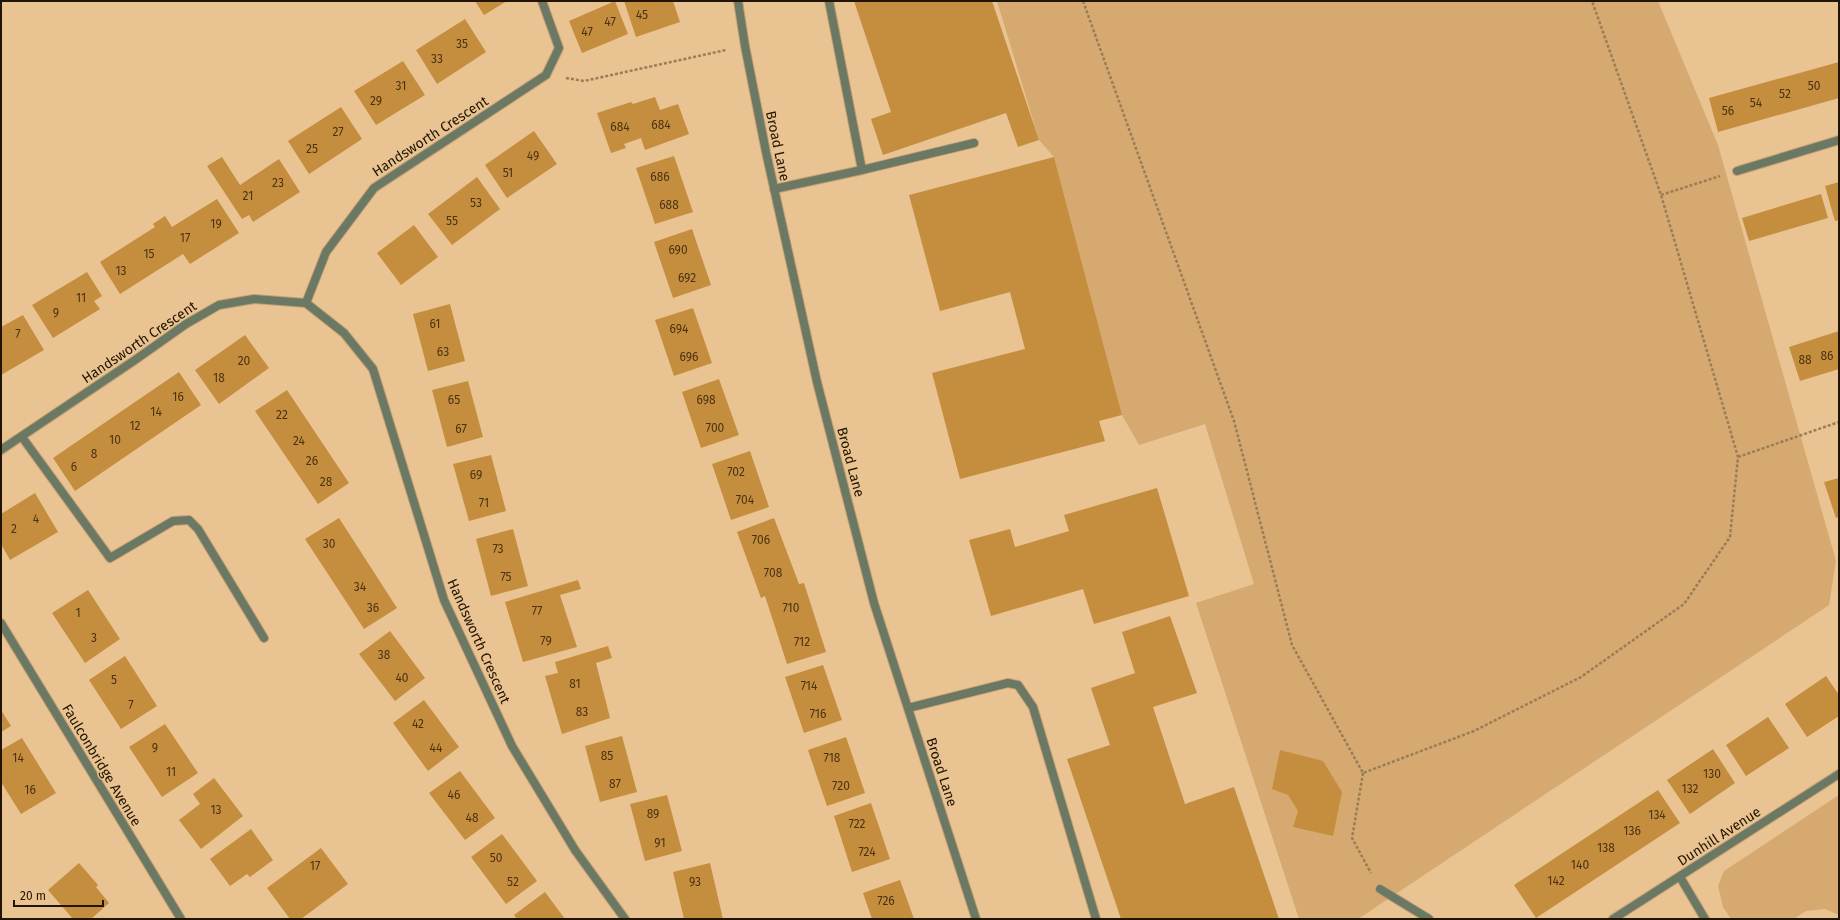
<svg xmlns="http://www.w3.org/2000/svg" width="1840" height="920" viewBox="0 0 1840 920" font-family="'Fira Sans',sans-serif">
	<style>
		.green { fill: #d5a96f }
		.building { fill: #c58e3f }
		.lines { fill: none; stroke-linecap: round; stroke-linejoin: round }
		.service-casing { stroke: #c1a074; stroke-width: 10 }
		.minor-casing { stroke: #c1a074; stroke-width: 10 }
		.tertiary-casing { stroke: #c1a074; stroke-width: 10 }
		.path { stroke: #9a7d58; stroke-width: 2.5; stroke-dasharray: 3 2; stroke-linecap: butt }
		.service { stroke: #6b7863; stroke-width: 8 }
		.minor { stroke: #6b7863; stroke-width: 8 }
		.tertiary { stroke: #6b7863; stroke-width: 8 }
		.labels { text-anchor: middle; stroke-width: 3; stroke-linejoin: round; paint-order: stroke }
		.number-label { font-size: 12px; fill: #4b3211 }
		.street-label { font-size: 14px; fill: #221402; stroke: #e9c391 }
	</style>
	<rect width="100%" height="100%" fill="#e9c391"/>
	<path class="green" d="M 997,1 L 1658,1 L 1718,145 L 1836,561 L 1829,605 L 1358,919 L 1299,919 L 1196,603 L 1254,584 L 1205,424 L 1139,445 L 1122,415 L 1054,157 L 1039,140 Z
		M 1839,795 L 1839,915 L 1825,909 L 1806,911 L 1794,919 L 1731,919 L 1723,907 L 1718,886 L 1724,871 Z"/>
	<path class="building" d="M 475,1 L 507,1 L 484,15 Z
		M 615,1 L 628,34 L 582,53 L 569,21 Z
		M 624,1 L 673,1 L 680,22 L 636,37 Z
		M 854,1 L 992,1 L 1039,140 L 1018,147 L 1006,113 L 883,155 L 871,119 L 891,112 Z
		M 465,19 L 486,52 L 437,84 L 416,50 Z
		M 403,61 L 425,95 L 376,125 L 354,91 Z
		M 1839,62 L 1839,98 L 1718,132 L 1709,98 Z
		M 655,97 L 660,110 L 678,104 L 689,134 L 645,150 L 641,138 L 624,144 L 626,148 L 611,153 L 597,113 L 631,102 L 633,104 Z
		M 341,107 L 362,139 L 309,174 L 288,141 Z
		M 534,131 L 557,164 L 507,198 L 485,165 Z
		M 674,156 L 693,212 L 655,224 L 636,168 Z
		M 222,157 L 240,185 L 279,159 L 300,192 L 253,222 L 249,215 L 242,219 L 207,166 Z
		M 1054,157 L 1122,415 L 1099,421 L 1105,441 L 960,479 L 932,373 L 1025,349 L 1010,292 L 940,311 L 909,195 Z
		M 477,177 L 500,209 L 452,245 L 428,214 Z
		M 1839,182 L 1839,220 L 1835,221 L 1825,186 Z
		M 1821,194 L 1828,218 L 1749,241 L 1742,218 Z
		M 217,199 L 239,233 L 190,264 L 183,254 L 120,294 L 100,262 L 155,227 L 153,224 L 165,216 L 172,227 Z
		M 414,225 L 438,257 L 401,285 L 377,253 Z
		M 692,229 L 711,285 L 673,298 L 654,242 Z
		M 87,272 L 102,296 L 94,301 L 100,309 L 53,338 L 32,305 Z
		M 450,304 L 465,361 L 428,371 L 413,314 Z
		M 693,308 L 712,363 L 674,376 L 655,320 Z
		M 23,315 L 44,350 L 1,375 L 1,327 Z
		M 1839,331 L 1839,369 L 1800,381 L 1789,347 Z
		M 245,335 L 269,368 L 219,404 L 195,370 Z
		M 179,372 L 201,405 L 75,491 L 53,458 Z
		M 719,379 L 739,435 L 701,448 L 682,392 Z
		M 468,381 L 483,437 L 447,447 L 432,390 Z
		M 287,390 L 349,483 L 318,504 L 255,411 Z
		M 750,451 L 769,507 L 731,520 L 712,464 Z
		M 491,455 L 506,511 L 469,521 L 453,464 Z
		M 1839,478 L 1839,517 L 1836,518 L 1824,482 Z
		M 1157,488 L 1189,596 L 1094,624 L 1083,589 L 991,616 L 969,540 L 1010,529 L 1015,547 L 1069,531 L 1064,515 Z
		M 35,493 L 58,532 L 10,560 L 1,544 L 1,514 Z
		M 339,518 L 397,608 L 364,629 L 305,539 Z
		M 774,518 L 799,584 L 804,583 L 826,652 L 787,664 L 765,596 L 761,598 L 737,532 Z
		M 513,529 L 528,586 L 491,596 L 476,539 Z
		M 578,580 L 581,589 L 560,595 L 577,647 L 523,662 L 505,602 Z
		M 88,590 L 120,639 L 85,663 L 52,613 Z
		M 1170,616 L 1197,693 L 1153,707 L 1185,804 L 1234,787 L 1279,919 L 1121,919 L 1067,759 L 1110,745 L 1091,688 L 1135,673 L 1122,632 Z
		M 390,631 L 425,678 L 395,701 L 359,654 Z
		M 608,646 L 612,658 L 596,663 L 610,718 L 562,734 L 545,676 L 558,673 L 555,662 Z
		M 125,656 L 157,706 L 121,729 L 89,680 Z
		M 823,665 L 842,720 L 804,733 L 785,677 Z
		M 1826,676 L 1839,695 L 1839,716 L 1807,737 L 1785,704 Z
		M 424,700 L 459,747 L 428,771 L 393,723 Z
		M 1,710 L 11,726 L 1,732 Z
		M 1768,717 L 1789,748 L 1746,776 L 1726,745 Z
		M 165,724 L 198,773 L 162,797 L 129,747 Z
		M 622,736 L 637,792 L 600,802 L 585,746 Z
		M 846,737 L 865,793 L 827,806 L 808,750 Z
		M 22,738 L 56,793 L 21,814 L 1,782 L 1,750 Z
		M 1713,749 L 1735,783 L 1690,814 L 1667,780 Z
		M 1280,750 L 1323,761 L 1342,792 L 1333,836 L 1293,827 L 1298,811 L 1288,795 L 1272,789 Z
		M 460,771 L 495,818 L 465,840 L 429,793 Z
		M 214,778 L 243,816 L 201,849 L 179,820 L 200,804 L 193,794 Z
		M 1658,790 L 1680,823 L 1536,918 L 1514,885 Z
		M 667,795 L 682,851 L 645,861 L 630,804 Z
		M 871,803 L 890,859 L 852,872 L 834,816 Z
		M 251,829 L 273,860 L 250,877 L 247,874 L 230,886 L 210,859 Z
		M 502,834 L 537,881 L 506,904 L 471,857 Z
		M 321,848 L 348,884 L 301,919 L 290,919 L 267,888 Z
		M 79,863 L 98,885 L 96,887 L 109,903 L 91,919 L 73,919 L 48,890 Z
		M 710,863 L 723,919 L 684,919 L 673,872 Z
		M 900,880 L 914,919 L 872,919 L 863,893 Z
		M 545,892 L 565,919 L 517,919 L 514,915 Z"/>
	<g class="lines">
		<g class="service-casing">
			<path id="service" d="M 829,1 L 862,170 L 974,143
				M 774,189 L 862,170
				M 22,437 L 110,558 L 173,521 L 189,520 L 198,529 L 264,638
				M 908,708 L 1008,683 L 1018,685 L 1033,707 L 1096,919"/>
		</g>
		<g class="minor-casing">
			<path id="minor" d="M 1737,171 L 1839,140
				M 306,303 L 326,252 L 374,188 L 546,75 L 559,48 L 542,1
				M 1,450 L 135,360 L 186,324 L 219,305 L 254,299 L 306,303 L 344,333 L 373,369 L 444,600 L 512,746 L 575,850 L 625,919
				M 1,623 L 181,919
				M 1680,877 L 1705,919
				M 1380,889 L 1429,919
				M 1613,919 L 1839,774"/>
		</g>
		<g class="tertiary-casing">
			<path id="tertiary" d="M 738,1 L 745,46 L 766,152 L 817,382 L 874,603 L 976,919"/>
		</g>
		<path class="path" d="M 1083,1 L 1234,421 L 1292,645 L 1363,773 L 1474,731 L 1581,677 L 1684,604 L 1730,537 L 1738,457 L 1661,195 L 1592,1
			M 566,78 L 584,81 L 726,50
			M 1661,195 L 1720,176
			M 1738,457 L 1839,422
			M 1363,773 L 1352,838 L 1371,873"/>
		<use href="#service" class="service"/>
		<use href="#minor" class="minor"/>
		<use href="#tertiary" class="tertiary"/>
	</g>
	<g class="labels">
		<g class="number-label">
			<text x="642" y="19">45</text>
			<text x="610" y="26">47</text>
			<text x="587" y="36">47</text>
			<text x="462" y="48">35</text>
			<text x="437" y="63">33</text>
			<text x="401" y="90">31</text>
			<text x="1814" y="90">50</text>
			<text x="1785" y="98">52</text>
			<text x="376" y="105">29</text>
			<text x="1756" y="107">54</text>
			<text x="1728" y="115">56</text>
			<text x="661" y="129">684</text>
			<text x="620" y="131">684</text>
			<text x="338" y="136">27</text>
			<text x="312" y="153">25</text>
			<text x="533" y="160">49</text>
			<text x="508" y="177">51</text>
			<text x="660" y="181">686</text>
			<text x="278" y="187">23</text>
			<text x="248" y="200">21</text>
			<text x="476" y="207">53</text>
			<text x="669" y="209">688</text>
			<text x="452" y="225">55</text>
			<text x="216" y="228">19</text>
			<text x="185" y="242">17</text>
			<text x="678" y="254">690</text>
			<text x="149" y="258">15</text>
			<text x="121" y="275">13</text>
			<text x="687" y="282">692</text>
			<text x="81" y="302">11</text>
			<text x="56" y="317">9</text>
			<text x="435" y="328">61</text>
			<text x="679" y="333">694</text>
			<text x="18" y="338">7</text>
			<text x="443" y="356">63</text>
			<text x="1827" y="360">86</text>
			<text x="689" y="361">696</text>
			<text x="1805" y="364">88</text>
			<text x="244" y="365">20</text>
			<text x="219" y="382">18</text>
			<text x="178" y="401">16</text>
			<text x="454" y="404">65</text>
			<text x="706" y="404">698</text>
			<text x="156" y="416">14</text>
			<text x="282" y="419">22</text>
			<text x="135" y="430">12</text>
			<text x="715" y="432">700</text>
			<text x="461" y="433">67</text>
			<text x="115" y="444">10</text>
			<text x="299" y="445">24</text>
			<text x="94" y="458">8</text>
			<text x="312" y="465">26</text>
			<text x="74" y="471">6</text>
			<text x="736" y="476">702</text>
			<text x="476" y="479">69</text>
			<text x="326" y="486">28</text>
			<text x="745" y="504">704</text>
			<text x="484" y="507">71</text>
			<text x="36" y="523">4</text>
			<text x="14" y="533">2</text>
			<text x="761" y="544">706</text>
			<text x="329" y="548">30</text>
			<text x="498" y="553">73</text>
			<text x="773" y="577">708</text>
			<text x="506" y="581">75</text>
			<text x="360" y="591">34</text>
			<text x="373" y="612">36</text>
			<text x="791" y="612">710</text>
			<text x="537" y="615">77</text>
			<text x="78" y="617">1</text>
			<text x="94" y="642">3</text>
			<text x="546" y="645">79</text>
			<text x="802" y="646">712</text>
			<text x="384" y="659">38</text>
			<text x="402" y="682">40</text>
			<text x="114" y="684">5</text>
			<text x="575" y="688">81</text>
			<text x="809" y="690">714</text>
			<text x="131" y="709">7</text>
			<text x="582" y="716">83</text>
			<text x="818" y="718">716</text>
			<text x="418" y="728">42</text>
			<text x="155" y="752">9</text>
			<text x="436" y="752">44</text>
			<text x="607" y="760">85</text>
			<text x="18" y="762">14</text>
			<text x="832" y="762">718</text>
			<text x="171" y="776">11</text>
			<text x="1712" y="778">130</text>
			<text x="615" y="788">87</text>
			<text x="841" y="790">720</text>
			<text x="1690" y="793">132</text>
			<text x="30" y="794">16</text>
			<text x="454" y="799">46</text>
			<text x="216" y="814">13</text>
			<text x="653" y="818">89</text>
			<text x="1657" y="819">134</text>
			<text x="472" y="822">48</text>
			<text x="857" y="828">722</text>
			<text x="1632" y="835">136</text>
			<text x="660" y="847">91</text>
			<text x="1606" y="852">138</text>
			<text x="867" y="856">724</text>
			<text x="496" y="862">50</text>
			<text x="1580" y="869">140</text>
			<text x="315" y="870">17</text>
			<text x="1556" y="885">142</text>
			<text x="513" y="886">52</text>
			<text x="695" y="886">93</text>
			<text x="886" y="905">726</text>
		</g>
		<g class="street-label">
			<text transform="translate(430 136) rotate(-33)" y="5">Handsworth Crescent</text>
			<text transform="translate(778 146) rotate(78)" y="5">Broad Lane</text>
			<text transform="translate(139 342) rotate(-34)" y="5">Handsworth Crescent</text>
			<text transform="translate(851 462) rotate(75)" y="5">Broad Lane</text>
			<text transform="translate(479 641) rotate(66)" y="5">Handsworth Crescent</text>
			<text transform="translate(102 765) rotate(59)" y="5">Faulconbridge Avenue</text>
			<text transform="translate(942 772) rotate(72)" y="5">Broad Lane</text>
			<text transform="translate(1719 836) rotate(-33)" y="5">Dunhill Avenue</text>
		</g>
	</g>
	<rect width="1840" height="920" fill="none" stroke="#221402" stroke-width="4"/>
	<path d="M14 900v6h89v-6" fill="none" stroke="#221402" stroke-width="2"/>
	<text x="20" y="900" font-size="12" fill="#221402" stroke="#e9c391" stroke-width="3" paint-order="stroke">20 m</text>
</svg>
